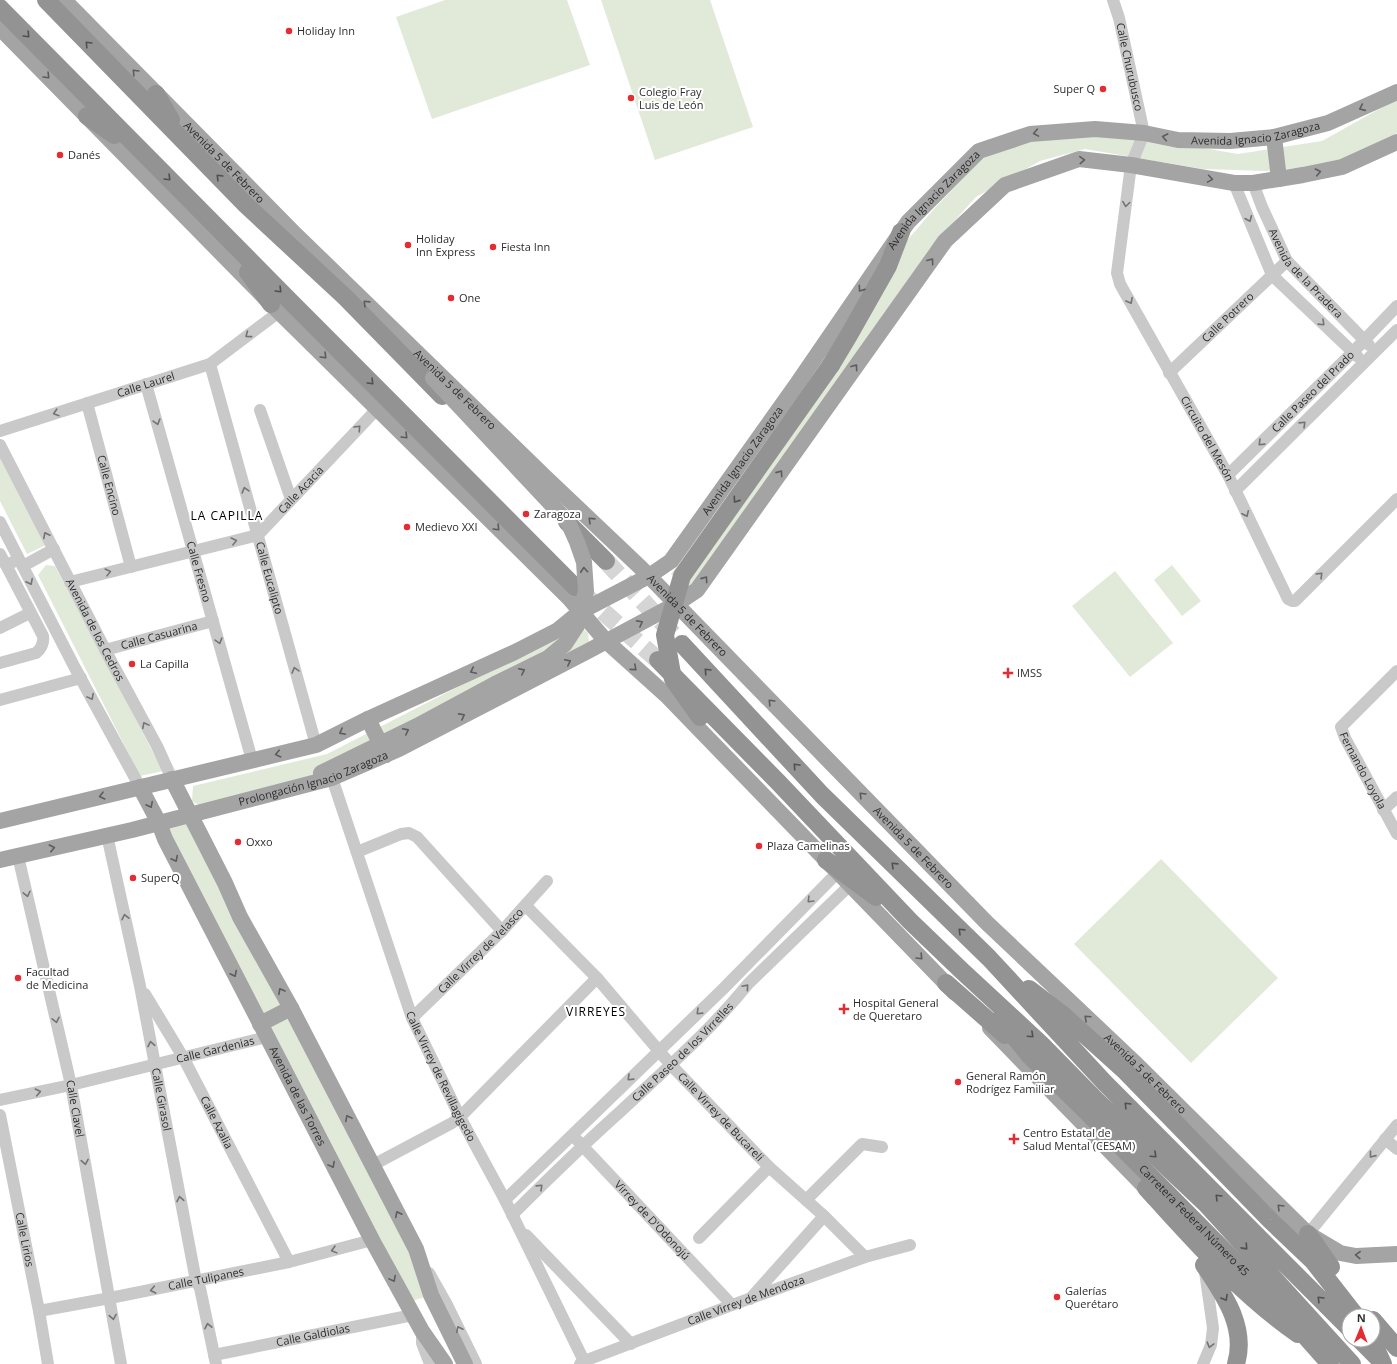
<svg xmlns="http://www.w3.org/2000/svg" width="1397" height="1364" viewBox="0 0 1397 1364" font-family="'Open Sans',sans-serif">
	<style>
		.green { fill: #e1ead9 }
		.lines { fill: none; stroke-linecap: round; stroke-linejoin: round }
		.highway-tunnel { stroke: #d5d5d5; stroke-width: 18; stroke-dasharray: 18 9; stroke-linecap: butt }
		.minor { stroke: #c9c9c9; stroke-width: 12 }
		.major { stroke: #a4a4a4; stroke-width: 16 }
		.highway { stroke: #939393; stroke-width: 18 }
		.major-bridge { stroke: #a4a4a4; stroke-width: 16 }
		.highway-bridge { stroke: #939393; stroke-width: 18 }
		.oneway { stroke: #505050 }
		.oneway2 { stroke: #5c5c5c }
		.oneway3 { stroke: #737373 }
		.poi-dot { fill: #e32d32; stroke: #fff; stroke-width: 1.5 }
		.labels { text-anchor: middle; stroke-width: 4; stroke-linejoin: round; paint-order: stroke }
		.poi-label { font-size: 11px; fill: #2c2c2c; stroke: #fff; text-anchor: start }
		.street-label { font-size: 11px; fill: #2c2c2c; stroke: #fff }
		.neighbourhood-label { font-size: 12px; letter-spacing: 1px; fill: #000; stroke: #fff }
	</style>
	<rect width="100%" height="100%" fill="#fff"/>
	<path class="green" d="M 445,0 L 567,0 L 590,65 L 432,119 L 396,17 Z
		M 601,0 L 710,0 L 753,127 L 655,160 Z
		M 1397,99 L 1397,133 L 1358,157 L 1320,166 L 1265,171 L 1203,169 L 1085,149 L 1040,161 L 976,197 L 930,248 L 720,550 L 686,591 L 671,574 L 748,468 L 898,251 L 934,209 L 986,154 L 1041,132 L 1091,129 L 1238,154 L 1322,141 Z
		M 0,455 L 46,545 L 27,554 L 0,501 Z
		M 46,565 L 55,566 L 163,771 L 140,776 L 38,575 Z
		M 1172,565 L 1201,601 L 1182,616 L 1154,580 Z
		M 1115,571 L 1173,643 L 1130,677 L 1072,606 Z
		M 579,625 L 588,633 L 589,642 L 332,774 L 200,806 L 192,801 L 193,786 L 327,754 Z
		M 190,815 L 431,1295 L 406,1303 L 159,823 Z
		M 1161,859 L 1278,978 L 1191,1063 L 1074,944 Z"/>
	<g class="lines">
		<path class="highway-tunnel" d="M 606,561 L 682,644
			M 583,594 L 658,660"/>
		<g class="minor">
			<path id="s1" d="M 1113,0 L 1119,18 L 1144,133 L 1131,165 L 1117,273 L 1120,284 L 1228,475 L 1288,599 L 1292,601 L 1295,601 L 1397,499"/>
			<path d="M 1234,183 L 1272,275 L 1358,357"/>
			<path id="s2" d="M 1253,183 L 1262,207 L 1287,261 L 1369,345"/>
			<path id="s3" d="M 210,364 L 316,745"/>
			<path id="s4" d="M 1169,373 L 1287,261"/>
			<path id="s5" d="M 146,384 L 252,760"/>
			<path id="s6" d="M 87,403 L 131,567"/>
			<path d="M 260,410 L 291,499"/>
			<path id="s7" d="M 0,431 L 210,364 L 279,312"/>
			<path id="s8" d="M 0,445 L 110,659 L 157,746 L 172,779"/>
			<path id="s9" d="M 1228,475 L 1353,352 L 1397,306"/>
			<path d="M 1235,491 L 1397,330"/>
			<path d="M 0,522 L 75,668 L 140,787"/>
			<path d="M 0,554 L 6,565 L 13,562"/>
			<path d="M 23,566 L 54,549"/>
			<path id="s10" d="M 70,582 L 258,535 L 377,409"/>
			<path d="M 0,628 L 30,613"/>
			<path id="s11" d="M 105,650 L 213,621"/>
			<path d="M 0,663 L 36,653 C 41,649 44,643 43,636 L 6,565"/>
			<path id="s12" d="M 1397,671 L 1341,727 L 1345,738 L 1397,834"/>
			<path d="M 0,700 L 81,678"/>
			<path id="s13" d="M 332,778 L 412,1018 L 460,1117 L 505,1200 L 584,1361"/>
			<path d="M 1383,810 L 1397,797"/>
			<path id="s14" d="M 107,835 L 140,986 L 196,1281 L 200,1288 L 216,1364"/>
			<path d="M 357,852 L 401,834 L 409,833 L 417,837 L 502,931"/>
			<path id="s15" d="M 18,856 L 71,1085 L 121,1364"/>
			<path id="s16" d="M 526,906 L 597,978 L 671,1065 L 769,1167 L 824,1216 L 865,1257"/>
			<path id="s17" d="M 145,994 L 183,1057 L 289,1262"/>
			<path id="s18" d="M 412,1018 L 502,931 L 547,881"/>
			<path id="s19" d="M 0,1100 L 71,1085 L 267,1037"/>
			<path id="s20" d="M 0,1115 L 39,1311 L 48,1364"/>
			<path d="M 1385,1139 L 1397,1149"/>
			<path id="s21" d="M 577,1140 L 732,1305"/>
			<path d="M 373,1165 L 452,1123 L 460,1117 L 597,978"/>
			<path d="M 505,1200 L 723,989 L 838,872"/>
			<path d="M 806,1200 L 862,1144 L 882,1147"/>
			<path id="s22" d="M 512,1215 C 548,1179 584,1144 622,1110 C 665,1070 711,1030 748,984 L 850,885"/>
			<path d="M 1308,1234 L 1397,1125"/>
			<path d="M 526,1235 L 631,1344"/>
			<path d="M 699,1238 L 769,1167"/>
			<path d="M 429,1273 L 446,1303 L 476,1364"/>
			<path d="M 750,1299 L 824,1216"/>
			<path id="s23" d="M 39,1311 L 110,1298 L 289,1262 L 372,1240"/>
			<path d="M 422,1331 L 422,1343 L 430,1364"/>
			<path id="s24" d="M 214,1355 L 413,1315"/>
			<path id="s25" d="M 580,1364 L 584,1361 L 732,1305 L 865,1257 L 910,1245"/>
			<path d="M 1203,1364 L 1211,1345 L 1213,1328 L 1205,1272"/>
		</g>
		<g class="major">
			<path id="s26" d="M 64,0 L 294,233 L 544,476 L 641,568 L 987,923 L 1134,1062 L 1308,1234 L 1340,1253 L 1356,1256 L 1397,1254"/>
			<path d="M 0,28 L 279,312 L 569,598 L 606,641 L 666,695 L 955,993"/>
			<path d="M 1274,137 L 1279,179"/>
			<path d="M 368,719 L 386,755"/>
			<path d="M 172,779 L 225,883 L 240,917 L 291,1008 L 416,1249 L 431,1295 L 465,1364"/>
			<path id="s27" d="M 140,787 L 159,823 L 165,839 L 372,1240 L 422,1331 L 445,1364"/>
			<path id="s28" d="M 0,821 L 316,745 L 368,719 L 515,652 L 558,630 L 580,612 L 649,576 L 671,561 L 797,384 L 908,222 L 979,151 L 1030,134 L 1095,129 L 1144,133 L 1178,140 L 1230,141 L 1274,137 L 1328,123 L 1397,92"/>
			<path id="s29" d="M 0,860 L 132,830 L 332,778 L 399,749 L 590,650 L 676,604 L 697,590 L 945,241 L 1005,185 L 1079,159 L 1131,165 L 1234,183 L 1253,183 L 1303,175 L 1342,167 L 1397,142"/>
			<path d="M 260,1024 L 291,1008"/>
			<path d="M 990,1028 L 1146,1188 L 1154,1198"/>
		</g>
		<path class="highway" d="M 46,0 L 246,205 L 345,297 L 442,396
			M 0,8 L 290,301 L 575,587
			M 156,94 L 171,120
			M 87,116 L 114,135
			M 248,272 L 271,304
			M 831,365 L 849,335 L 888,266 L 901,232
			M 567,522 L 606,561
			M 682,644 L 822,795 L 989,958 L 1104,1082 L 1349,1328
			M 658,660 L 778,782 L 910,921 L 961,970 L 1041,1044 L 1097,1101 L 1206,1204 L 1352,1364
			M 826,860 L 876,897
			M 946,983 L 1005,1035
			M 1029,989 L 1063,1015 L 1124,1070 L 1270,1220 L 1313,1261 L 1356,1316
			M 1000,1019 L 1030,1056 L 1083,1108
			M 1146,1188 C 1193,1239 1240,1294 1298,1334
			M 1308,1234 L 1331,1267
			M 1204,1265 C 1224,1295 1247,1327 1236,1364
			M 1373,1320 L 1397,1348
			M 1360,1340 L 1381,1361"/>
		<path class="major-bridge" d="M 321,773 L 417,726 L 495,684 L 548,658 L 565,644 L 578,624 L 586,591 L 584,562 L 577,542 L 568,522 L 433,378"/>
		<g class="highway-bridge">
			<path d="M 700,717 L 673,679 L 665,635 L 682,576 L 831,365"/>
			<path id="s30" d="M 1083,1108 L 1274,1301 L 1330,1364"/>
			<path d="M 1372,1340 L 1383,1364"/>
		</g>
	</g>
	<defs><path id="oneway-chevron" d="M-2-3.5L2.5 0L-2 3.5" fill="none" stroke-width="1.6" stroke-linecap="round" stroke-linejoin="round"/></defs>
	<g class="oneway">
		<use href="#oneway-chevron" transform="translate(27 35) rotate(46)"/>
		<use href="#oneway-chevron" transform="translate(88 44) rotate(-134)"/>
		<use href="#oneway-chevron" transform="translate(219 177) rotate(-135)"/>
		<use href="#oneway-chevron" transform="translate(168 178) rotate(45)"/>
		<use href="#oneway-chevron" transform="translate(279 290) rotate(45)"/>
		<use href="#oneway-chevron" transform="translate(371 382) rotate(45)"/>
		<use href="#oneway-chevron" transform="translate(736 500) rotate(125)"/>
		<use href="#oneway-chevron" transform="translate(707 671) rotate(-133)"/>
		<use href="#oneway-chevron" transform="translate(796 766) rotate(-133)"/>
		<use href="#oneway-chevron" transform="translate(894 865) rotate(-136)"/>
		<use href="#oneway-chevron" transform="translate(961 931) rotate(-136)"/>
		<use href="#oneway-chevron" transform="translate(1031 1035) rotate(43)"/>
		<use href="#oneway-chevron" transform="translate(1127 1105) rotate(-135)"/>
		<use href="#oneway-chevron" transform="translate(1154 1155) rotate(43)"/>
		<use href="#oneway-chevron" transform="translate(1218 1197) rotate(-135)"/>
		<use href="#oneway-chevron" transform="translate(1245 1247) rotate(48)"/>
		<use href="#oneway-chevron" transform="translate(1225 1298) rotate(61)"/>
		<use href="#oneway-chevron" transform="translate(1320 1299) rotate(-135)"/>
	</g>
	<g class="oneway2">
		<use href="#oneway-chevron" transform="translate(135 72) rotate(-135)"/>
		<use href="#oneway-chevron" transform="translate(47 76) rotate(45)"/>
		<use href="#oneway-chevron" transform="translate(1362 108) rotate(156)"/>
		<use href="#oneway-chevron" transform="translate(1036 133) rotate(170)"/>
		<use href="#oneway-chevron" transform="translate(1165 137) rotate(-169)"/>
		<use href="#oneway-chevron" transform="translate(1082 160) rotate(-3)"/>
		<use href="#oneway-chevron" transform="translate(1318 172) rotate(-12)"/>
		<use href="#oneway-chevron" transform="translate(1210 179) rotate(9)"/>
		<use href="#oneway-chevron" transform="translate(931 261) rotate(-54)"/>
		<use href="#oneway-chevron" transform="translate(861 289) rotate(125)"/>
		<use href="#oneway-chevron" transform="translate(366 303) rotate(-136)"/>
		<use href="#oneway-chevron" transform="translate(324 356) rotate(45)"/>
		<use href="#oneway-chevron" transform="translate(855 367) rotate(-54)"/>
		<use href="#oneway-chevron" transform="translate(405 436) rotate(45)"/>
		<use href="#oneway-chevron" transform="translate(780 473) rotate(-55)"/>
		<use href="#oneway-chevron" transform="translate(591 520) rotate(-136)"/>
		<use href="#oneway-chevron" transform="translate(497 528) rotate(45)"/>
		<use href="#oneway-chevron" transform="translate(584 570) rotate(-94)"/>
		<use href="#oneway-chevron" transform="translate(705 579) rotate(-55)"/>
		<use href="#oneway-chevron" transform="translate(640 623) rotate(-28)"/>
		<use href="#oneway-chevron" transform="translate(568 662) rotate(-27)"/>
		<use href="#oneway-chevron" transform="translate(634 668) rotate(41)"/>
		<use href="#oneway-chevron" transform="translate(473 671) rotate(155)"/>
		<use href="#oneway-chevron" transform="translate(522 671) rotate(-26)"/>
		<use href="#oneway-chevron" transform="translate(771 702) rotate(-134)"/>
		<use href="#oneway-chevron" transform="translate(462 716) rotate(-28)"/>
		<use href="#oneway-chevron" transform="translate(406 731) rotate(-27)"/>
		<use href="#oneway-chevron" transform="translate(342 732) rotate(153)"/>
		<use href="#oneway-chevron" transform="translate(278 754) rotate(167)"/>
		<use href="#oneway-chevron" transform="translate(862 795) rotate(-134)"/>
		<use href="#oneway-chevron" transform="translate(102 796) rotate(166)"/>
		<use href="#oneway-chevron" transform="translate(150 805) rotate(63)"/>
		<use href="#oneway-chevron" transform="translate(52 848) rotate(-13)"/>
		<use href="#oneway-chevron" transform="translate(175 859) rotate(63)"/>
		<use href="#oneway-chevron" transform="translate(920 957) rotate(46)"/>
		<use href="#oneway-chevron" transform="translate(234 974) rotate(63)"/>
		<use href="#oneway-chevron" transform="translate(281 991) rotate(-119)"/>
		<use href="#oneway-chevron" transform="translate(1087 1018) rotate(-137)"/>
		<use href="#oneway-chevron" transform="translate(348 1118) rotate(-118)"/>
		<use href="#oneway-chevron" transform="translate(332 1165) rotate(62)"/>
		<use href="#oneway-chevron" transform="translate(1280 1207) rotate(-135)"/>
		<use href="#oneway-chevron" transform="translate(398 1214) rotate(-117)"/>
		<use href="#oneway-chevron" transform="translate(1358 1255) rotate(-178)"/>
		<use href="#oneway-chevron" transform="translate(393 1279) rotate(62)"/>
	</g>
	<g class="oneway3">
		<use href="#oneway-chevron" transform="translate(1126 204) rotate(98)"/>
		<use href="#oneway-chevron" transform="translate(1249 219) rotate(67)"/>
		<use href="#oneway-chevron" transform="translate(1130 301) rotate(61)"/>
		<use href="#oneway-chevron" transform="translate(1322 323) rotate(44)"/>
		<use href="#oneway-chevron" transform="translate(248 335) rotate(143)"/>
		<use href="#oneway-chevron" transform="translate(56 413) rotate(162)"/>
		<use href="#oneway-chevron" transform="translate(157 422) rotate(74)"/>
		<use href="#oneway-chevron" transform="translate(1303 424) rotate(-44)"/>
		<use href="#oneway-chevron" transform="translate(358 428) rotate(-47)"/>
		<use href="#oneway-chevron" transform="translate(1261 443) rotate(136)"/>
		<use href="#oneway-chevron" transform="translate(245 490) rotate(-106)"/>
		<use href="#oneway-chevron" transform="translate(1246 514) rotate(65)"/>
		<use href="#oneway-chevron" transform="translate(46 535) rotate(-117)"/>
		<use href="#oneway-chevron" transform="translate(234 541) rotate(-14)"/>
		<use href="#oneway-chevron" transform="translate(108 572) rotate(-14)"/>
		<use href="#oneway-chevron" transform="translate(1320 575) rotate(-45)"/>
		<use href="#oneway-chevron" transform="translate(30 582) rotate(63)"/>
		<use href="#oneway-chevron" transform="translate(219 641) rotate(74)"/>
		<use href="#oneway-chevron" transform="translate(295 670) rotate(-106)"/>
		<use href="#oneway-chevron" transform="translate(91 697) rotate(62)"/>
		<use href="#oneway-chevron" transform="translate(145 725) rotate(-118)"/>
		<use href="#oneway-chevron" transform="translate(27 894) rotate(77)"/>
		<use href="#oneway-chevron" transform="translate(810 900) rotate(135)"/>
		<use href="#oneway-chevron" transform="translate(125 917) rotate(-102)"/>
		<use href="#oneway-chevron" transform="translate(746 987) rotate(-49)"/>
		<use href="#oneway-chevron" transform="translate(699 1012) rotate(136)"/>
		<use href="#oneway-chevron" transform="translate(56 1020) rotate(77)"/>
		<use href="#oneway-chevron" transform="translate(151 1044) rotate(-101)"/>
		<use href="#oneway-chevron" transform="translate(630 1078) rotate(136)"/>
		<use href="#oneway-chevron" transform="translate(38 1092) rotate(-12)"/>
		<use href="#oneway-chevron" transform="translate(1372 1155) rotate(129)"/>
		<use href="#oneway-chevron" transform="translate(85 1162) rotate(80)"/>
		<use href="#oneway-chevron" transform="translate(540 1187) rotate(-44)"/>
		<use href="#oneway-chevron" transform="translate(180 1199) rotate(-101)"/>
		<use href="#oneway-chevron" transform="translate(334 1250) rotate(165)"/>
		<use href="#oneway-chevron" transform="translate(153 1290) rotate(169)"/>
		<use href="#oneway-chevron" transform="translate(113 1317) rotate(80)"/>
		<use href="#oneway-chevron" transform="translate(208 1326) rotate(-102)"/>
		<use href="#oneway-chevron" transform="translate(459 1329) rotate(-116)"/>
		<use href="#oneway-chevron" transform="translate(1210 1345) rotate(105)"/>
	</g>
	<g class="poi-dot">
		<circle cx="289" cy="31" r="4"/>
		<circle cx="1103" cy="89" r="4"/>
		<circle cx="631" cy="98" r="4"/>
		<circle cx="60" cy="155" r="4"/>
		<circle cx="408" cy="245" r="4"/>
		<circle cx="493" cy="247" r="4"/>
		<circle cx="451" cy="298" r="4"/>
		<circle cx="526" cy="514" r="4"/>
		<circle cx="407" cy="527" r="4"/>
		<circle cx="132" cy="664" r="4"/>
		<path d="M1006 667h4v4h4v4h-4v4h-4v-4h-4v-4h4z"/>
		<circle cx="238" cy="842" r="4"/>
		<circle cx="759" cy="846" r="4"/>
		<circle cx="133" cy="878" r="4"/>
		<circle cx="18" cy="978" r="4"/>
		<path d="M842 1003h4v4h4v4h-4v4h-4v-4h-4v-4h4z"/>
		<circle cx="958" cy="1082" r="4"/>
		<path d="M1012 1133h4v4h4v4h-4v4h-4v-4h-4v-4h4z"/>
		<circle cx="1057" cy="1297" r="4"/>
	</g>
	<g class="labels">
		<g class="poi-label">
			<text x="297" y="35">Holiday Inn</text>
			<text x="1095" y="93" text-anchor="end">Super Q</text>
			<text x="639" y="96">Colegio Fray<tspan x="639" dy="13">Luis de León</tspan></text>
			<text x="68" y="159">Danés</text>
			<text x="416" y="243">Holiday<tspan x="416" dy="13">Inn Express</tspan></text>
			<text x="501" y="251">Fiesta Inn</text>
			<text x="459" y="302">One</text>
			<text x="534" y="518">Zaragoza</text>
			<text x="415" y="531">Medievo XXI</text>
			<text x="140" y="668">La Capilla</text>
			<text x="1017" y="677">IMSS</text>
			<text x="246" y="846">Oxxo</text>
			<text x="767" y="850">Plaza Camelinas</text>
			<text x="141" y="882">SuperQ</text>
			<text x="26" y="976">Facultad<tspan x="26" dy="13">de Medicina</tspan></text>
			<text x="853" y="1007">Hospital General<tspan x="853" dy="13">de Queretaro</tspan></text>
			<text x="966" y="1080">General Ramón<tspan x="966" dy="13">Rodrígez Familiar</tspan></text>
			<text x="1023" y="1137">Centro Estatal de<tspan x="1023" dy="13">Salud Mental (CESAM)</tspan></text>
			<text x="1065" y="1295">Galerías<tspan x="1065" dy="13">Querétaro</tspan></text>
		</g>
		<g class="street-label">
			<text dy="4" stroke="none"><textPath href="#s1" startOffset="69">Calle Churubusco</textPath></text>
			<text dy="4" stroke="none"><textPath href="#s28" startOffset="1521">Avenida Ignacio Zaragoza</textPath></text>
			<text dy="4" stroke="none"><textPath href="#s26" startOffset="228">Avenida 5 de Febrero</textPath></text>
			<text dy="4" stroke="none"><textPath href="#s28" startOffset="1173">Avenida Ignacio Zaragoza</textPath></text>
			<text dy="4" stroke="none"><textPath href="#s2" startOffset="106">Avenida de la Pradera</textPath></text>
			<text dy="4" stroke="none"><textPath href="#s4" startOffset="81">Calle Potrero</textPath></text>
			<text dy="4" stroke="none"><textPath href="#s7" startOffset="153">Calle Laurel</textPath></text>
			<text dy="4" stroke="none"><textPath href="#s26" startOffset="552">Avenida 5 de Febrero</textPath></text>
			<text dy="4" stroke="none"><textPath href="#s9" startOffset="119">Calle Paseo del Prado</textPath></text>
			<text dy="4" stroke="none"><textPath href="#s1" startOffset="469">Circuito del Mesón</textPath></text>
			<text dy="4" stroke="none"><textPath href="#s28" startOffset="849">Avenida Ignacio Zaragoza</textPath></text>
			<text dy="4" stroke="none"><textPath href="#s6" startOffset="85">Calle Encino</textPath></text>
			<text dy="4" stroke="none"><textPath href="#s10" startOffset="256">Calle Acacia</textPath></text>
			<text dy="4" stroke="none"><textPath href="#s5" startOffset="195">Calle Fresno</textPath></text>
			<text dy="4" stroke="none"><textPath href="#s3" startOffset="222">Calle Eucalipto</textPath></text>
			<text dy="4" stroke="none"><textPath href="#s26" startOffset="876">Avenida 5 de Febrero</textPath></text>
			<text dy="4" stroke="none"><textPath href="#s8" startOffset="208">Avenida de los Cedros</textPath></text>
			<text dy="4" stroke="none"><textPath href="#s11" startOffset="56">Calle Casuarina</textPath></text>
			<text dy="4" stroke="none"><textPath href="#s12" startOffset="128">Fernando Loyola</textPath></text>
			<text dy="4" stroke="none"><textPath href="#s29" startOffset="324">Prolongación Ignacio Zaragoza</textPath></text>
			<text dy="4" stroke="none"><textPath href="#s26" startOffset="1200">Avenida 5 de Febrero</textPath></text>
			<text dy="4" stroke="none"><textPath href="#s18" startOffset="96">Calle Virrey de Velasco</textPath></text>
			<text dy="4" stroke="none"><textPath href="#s19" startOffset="221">Calle Gardenias</textPath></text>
			<text dy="4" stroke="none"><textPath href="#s22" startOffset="236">Calle Paseo de los Virrelles</textPath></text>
			<text dy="4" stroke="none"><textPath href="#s26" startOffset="1524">Avenida 5 de Febrero</textPath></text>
			<text dy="4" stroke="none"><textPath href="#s13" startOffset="318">Calle Virrey de Revillagigedo</textPath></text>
			<text dy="4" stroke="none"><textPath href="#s27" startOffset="347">Avenida de las Torres</textPath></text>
			<text dy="4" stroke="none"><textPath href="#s14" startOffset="270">Calle Girasol</textPath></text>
			<text dy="4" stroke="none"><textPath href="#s15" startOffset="259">Calle Clavel</textPath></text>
			<text dy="4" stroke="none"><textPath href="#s16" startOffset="287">Calle Virrey de Bucareli</textPath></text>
			<text dy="4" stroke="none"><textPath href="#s17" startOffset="147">Calle Azalia</textPath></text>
			<text dy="4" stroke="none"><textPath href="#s21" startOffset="110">Virrey de D'Odonojú</textPath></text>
			<text dy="4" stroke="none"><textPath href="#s30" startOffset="158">Carretera Federal Número 45</textPath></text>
			<text dy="4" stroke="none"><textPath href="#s20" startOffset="127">Calle Lirios</textPath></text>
			<text dy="4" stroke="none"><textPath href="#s23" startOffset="170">Calle Tulipanes</textPath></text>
			<text dy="4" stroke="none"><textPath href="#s25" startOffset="178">Calle Virrey de Mendoza</textPath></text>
			<text dy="4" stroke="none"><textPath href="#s24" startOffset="101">Calle Galdiolas</textPath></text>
		</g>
		<g class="neighbourhood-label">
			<text x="227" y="520">LA CAPILLA</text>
			<text x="596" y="1016">VIRREYES</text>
		</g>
	</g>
	<g transform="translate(1361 1328) rotate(1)"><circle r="19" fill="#ffffff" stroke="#ababab"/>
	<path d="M0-3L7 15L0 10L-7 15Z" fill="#e32d32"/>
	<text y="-6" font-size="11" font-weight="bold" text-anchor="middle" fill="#2c2c2c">N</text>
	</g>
</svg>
